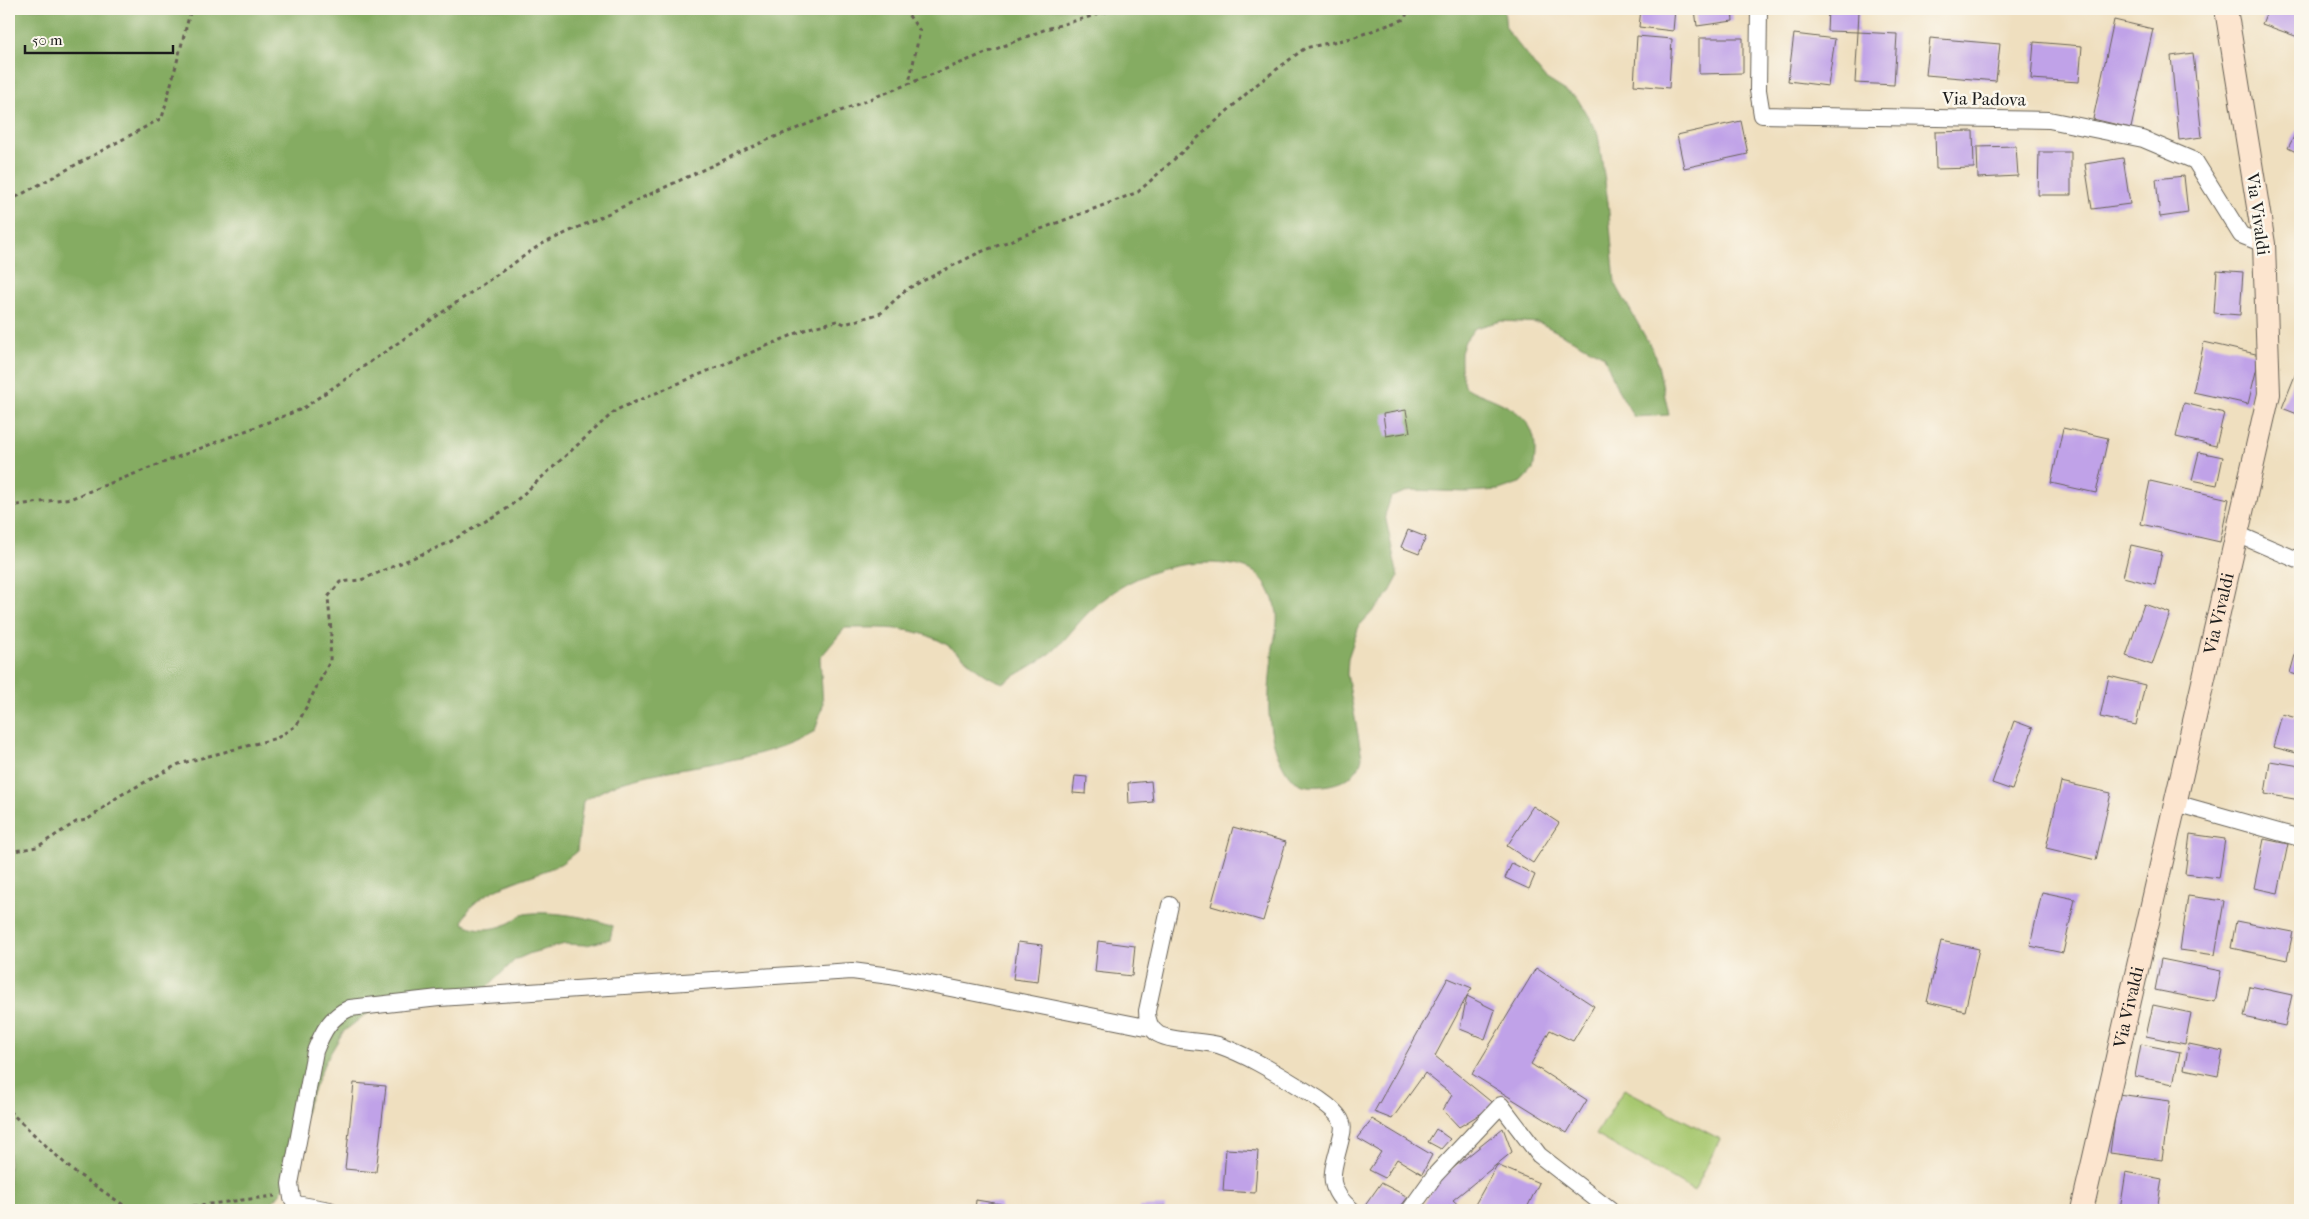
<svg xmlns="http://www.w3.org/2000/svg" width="2309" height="1219" viewBox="0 0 2309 1219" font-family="'IM FELL French Canon',serif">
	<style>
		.green { fill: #a7c870; stroke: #627246 }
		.forest { fill: #85ac62; stroke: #50643f }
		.building { fill: #c0a2e8 }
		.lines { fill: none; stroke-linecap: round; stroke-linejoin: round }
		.street-casing { stroke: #666055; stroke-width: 18 }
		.secondary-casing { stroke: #666055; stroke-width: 24 }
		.path { stroke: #666055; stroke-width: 3; stroke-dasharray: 4 4; stroke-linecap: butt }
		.street { stroke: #fff; stroke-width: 16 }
		.secondary { stroke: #fce5cf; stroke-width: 22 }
		.labels { text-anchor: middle; stroke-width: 5; stroke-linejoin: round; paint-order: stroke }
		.street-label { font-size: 18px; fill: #1c1c1c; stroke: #fbf7ec }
	</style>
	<rect width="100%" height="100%" fill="#fbf7ec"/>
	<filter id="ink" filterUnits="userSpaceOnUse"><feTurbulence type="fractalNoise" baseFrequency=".02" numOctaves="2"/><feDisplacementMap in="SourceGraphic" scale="10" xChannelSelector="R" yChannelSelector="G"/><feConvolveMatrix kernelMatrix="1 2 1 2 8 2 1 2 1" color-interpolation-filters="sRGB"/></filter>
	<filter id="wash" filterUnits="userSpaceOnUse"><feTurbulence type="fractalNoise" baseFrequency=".0096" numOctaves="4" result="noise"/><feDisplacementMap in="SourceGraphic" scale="20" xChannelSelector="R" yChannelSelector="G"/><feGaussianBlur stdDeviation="1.12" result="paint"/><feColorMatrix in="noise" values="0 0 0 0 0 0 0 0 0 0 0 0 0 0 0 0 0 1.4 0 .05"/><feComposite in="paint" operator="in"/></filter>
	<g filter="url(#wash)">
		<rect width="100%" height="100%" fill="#efdfbf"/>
		<path class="green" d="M 1624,1089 L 1720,1139 L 1694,1191 L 1596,1135 Z"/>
		<path class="forest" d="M 9,9 L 1504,9 L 1506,29 L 1545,78 L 1577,98 L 1598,134 L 1608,202 L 1615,283 L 1656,356 L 1669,415 L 1634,417 L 1617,388 L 1604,356 L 1540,323 L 1501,321 L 1475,328 L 1465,341 L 1461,353 L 1461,368 L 1465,386 C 1472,392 1481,394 1490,398 C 1526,413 1541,428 1533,470 L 1522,482 L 1499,490 L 1467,492 L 1411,490 L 1391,497 L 1385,515 L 1398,577 L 1389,594 L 1359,626 L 1348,658 L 1347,674 L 1362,757 C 1359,781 1329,788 1308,786 C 1294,784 1287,775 1281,762 C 1263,725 1269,687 1273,647 C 1275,637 1278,624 1277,613 C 1275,602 1268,585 1259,576 C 1248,565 1227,564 1213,563 C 1164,562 1121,580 1087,614 C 1075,626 1064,642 1051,653 C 1036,664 1019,673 1003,683 C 979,675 972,662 953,649 C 920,625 884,628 845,628 L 820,658 L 823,705 L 815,731 C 759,764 689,763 628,780 C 613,784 597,794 583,801 L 577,851 C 572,855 567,859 562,863 C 536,878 469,888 463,923 C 478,932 496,930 511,922 C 516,919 520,915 525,914 C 547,910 592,917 613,926 L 610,939 L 587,945 L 565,944 L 531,953 L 515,960 L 486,988 L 402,997 L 365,1015 L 343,1032 L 324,1064 L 307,1106 L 286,1183 C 280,1196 271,1206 257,1210 L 9,1210 Z"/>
		<g id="blocks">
			<path class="building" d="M 1641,9 L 1675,9 L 1673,31 L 1639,27 Z
				M 1695,9 L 1732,9 L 1733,21 L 1697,26 Z
				M 1828,9 L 1859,11 L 1858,32 L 1897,34 L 1894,85 L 1855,83 L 1858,32 L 1827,31 Z
				M 2268,9 L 2300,9 L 2298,37 L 2262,24 Z
				M 2114,20 L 2153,29 L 2131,128 L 2093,119 Z
				M 1794,34 L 1835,39 L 1828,86 L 1788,81 Z
				M 1637,36 L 1672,39 L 1669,88 L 1634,85 Z
				M 1699,38 L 1743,38 L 1743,73 L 1699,74 Z
				M 1930,38 L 2000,44 L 1996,81 L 1926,75 Z
				M 2034,42 L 2082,46 L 2079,82 L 2031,79 Z
				M 2193,53 L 2202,137 L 2179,140 L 2171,56 Z
				M 1741,121 L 1748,154 L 1684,168 L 1677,135 Z
				M 2300,125 L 2300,154 L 2288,148 Z
				M 1973,131 L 1974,168 L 1936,169 L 1935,132 Z
				M 2016,146 L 2018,176 L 1978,178 L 1977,147 Z
				M 2039,152 L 2071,152 L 2071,195 L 2038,195 Z
				M 2123,158 L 2130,204 L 2092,209 L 2085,164 Z
				M 2184,176 L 2188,213 L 2160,217 L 2156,179 Z
				M 2217,270 L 2243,272 L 2240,315 L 2214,313 Z
				M 2204,342 L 2260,355 L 2248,404 L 2193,392 Z
				M 2300,363 L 2300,415 L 2282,408 Z
				M 2184,403 L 2224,413 L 2216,446 L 2176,437 Z
				M 1406,410 L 1410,432 L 1386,436 L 1383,414 Z
				M 2063,428 L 2108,438 L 2096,493 L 2051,483 Z
				M 2199,452 L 2223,457 L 2217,485 L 2192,480 Z
				M 2150,481 L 2229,499 L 2220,542 L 2141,524 Z
				M 1408,530 L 1426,537 L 1419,554 L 1401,547 Z
				M 2131,545 L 2162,552 L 2155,585 L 2123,577 Z
				M 2144,604 L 2170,613 L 2152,665 L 2126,656 Z
				M 2298,644 L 2300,645 L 2300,676 L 2290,673 Z
				M 2109,676 L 2145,685 L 2136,725 L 2100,717 Z
				M 2282,714 L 2300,719 L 2300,754 L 2273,747 Z
				M 2014,721 L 2033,728 L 2012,790 L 1992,783 Z
				M 2270,761 L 2300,766 L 2300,800 L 2265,794 Z
				M 1075,776 L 1087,777 L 1086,794 L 1073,793 Z
				M 1151,781 L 1153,802 L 1129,804 L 1128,783 Z
				M 2061,782 L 2111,793 L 2096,860 L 2046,848 Z
				M 1533,806 L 1559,823 L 1533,863 L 1507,846 Z
				M 1233,827 L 1286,842 L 1263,921 L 1211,906 Z
				M 2190,834 L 2225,839 L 2219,878 L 2185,874 Z
				M 2264,839 L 2288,844 L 2278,893 L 2254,888 Z
				M 1512,863 L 1535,875 L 1529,889 L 1505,878 Z
				M 2042,892 L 2075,899 L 2063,953 L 2030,946 Z
				M 2188,896 L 2224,901 L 2215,955 L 2180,950 Z
				M 2236,921 L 2293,932 L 2287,960 L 2231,948 Z
				M 1098,941 L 1135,946 L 1132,976 L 1095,972 Z
				M 1941,941 L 1979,949 L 1965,1011 L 1927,1002 Z
				M 1018,942 L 1042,945 L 1038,982 L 1013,979 Z
				M 2161,959 L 2221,971 L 2215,1002 L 2155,990 Z
				M 1536,968 L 1594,1006 L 1573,1041 L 1550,1030 L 1531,1064 L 1587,1100 L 1567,1133 L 1472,1074 Z
				M 1448,978 L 1472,988 L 1467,996 L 1495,1010 L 1485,1039 L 1460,1029 L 1467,996 L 1435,1056 L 1495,1105 L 1459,1127 L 1443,1110 L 1452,1095 L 1425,1073 L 1392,1119 L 1374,1112 Z
				M 2250,986 L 2292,995 L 2285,1026 L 2244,1017 Z
				M 2153,1005 L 2191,1013 L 2185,1044 L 2146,1036 Z
				M 2141,1044 L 2180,1052 L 2173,1084 L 2135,1076 Z
				M 2189,1044 L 2223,1051 L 2218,1076 L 2184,1069 Z
				M 354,1083 L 386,1086 L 376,1172 L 345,1169 Z
				M 2118,1094 L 2170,1101 L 2162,1160 L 2110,1153 Z
				M 1372,1119 L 1432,1155 L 1422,1174 L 1397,1159 L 1385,1178 L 1369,1170 L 1381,1152 L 1357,1138 Z
				M 1503,1128 L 1512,1152 L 1453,1200 L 1464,1210 L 1421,1210 L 1437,1181 Z
				M 1436,1129 L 1450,1139 L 1441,1149 L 1428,1142 Z
				M 1226,1149 L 1258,1151 L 1255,1193 L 1223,1191 Z
				M 1497,1165 L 1539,1183 L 1526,1210 L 1472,1210 Z
				M 2126,1172 L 2162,1179 L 2157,1210 L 2120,1210 Z
				M 1381,1183 L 1408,1197 L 1398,1210 L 1368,1210 L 1364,1207 Z
				M 976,1200 L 1001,1204 L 1001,1210 L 975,1210 Z
				M 1165,1206 L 1165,1210 L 1140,1210 L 1140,1207 Z"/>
		</g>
	</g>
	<g filter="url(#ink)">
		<use href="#blocks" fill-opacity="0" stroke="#666055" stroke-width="1"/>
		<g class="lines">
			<g class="street-casing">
				<path id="street" d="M 1759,9 L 1758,90 L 1762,115 L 2049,120 L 2143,139 L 2195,161 L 2241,235 L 2264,244
					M 2237,534 L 2300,561
					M 2175,803 L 2300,838
					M 1170,905 L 1147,1011 C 1147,1020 1149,1028 1158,1034 C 1172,1042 1201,1040 1218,1045 C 1250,1056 1279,1075 1309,1093 C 1318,1098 1339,1112 1342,1123 C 1344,1128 1342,1134 1341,1138 C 1334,1170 1322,1185 1352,1210
					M 330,1210 L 296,1204 L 292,1198 L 290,1184 L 315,1051 C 323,1031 330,1017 350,1008 L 439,998 L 852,971 L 890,976 L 1151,1028
					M 1410,1210 L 1435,1175 L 1501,1105 L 1539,1155 L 1610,1210"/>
			</g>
			<g class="secondary-casing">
				<g id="secondary">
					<path id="s1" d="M 2082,1210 L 2269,394 L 2264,244 L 2226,9"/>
				</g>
			</g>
			<path class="path" d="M 904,9 L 920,31 L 909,83
				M 9,201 L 162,118 L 191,9
				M 9,506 L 72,498 L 302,409 L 540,245 L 765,141 L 1046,29 L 1117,9
				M 9,852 L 37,847 L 76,822 L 87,820 L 119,796 L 179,764 L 277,738 L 297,725 L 330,661 L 331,631 L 328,597 L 340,582 L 361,580 L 448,543 L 508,508 L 616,410 L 809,328 L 837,321 L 845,324 L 881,313 L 907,289 L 978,253 L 1138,192 L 1256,85 L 1305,48 L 1352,38 L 1405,19 L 1408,9
				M 9,1111 L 73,1171 L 131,1210
				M 161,1210 L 275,1196"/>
			<use href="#street" class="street"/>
			<use href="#secondary" class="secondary"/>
		</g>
	</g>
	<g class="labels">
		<g class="street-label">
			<text transform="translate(1984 99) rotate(1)" y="6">Via Padova</text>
			<text transform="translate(2258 214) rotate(82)" y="6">Via Vivaldi</text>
			<text dy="6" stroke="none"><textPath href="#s1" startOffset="612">Via Vivaldi</textPath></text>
			<text dy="6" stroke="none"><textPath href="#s1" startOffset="208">Via Vivaldi</textPath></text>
		</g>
	</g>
	<rect width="2309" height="1219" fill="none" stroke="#fbf7ec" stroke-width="30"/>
	<path d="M25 45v8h148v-8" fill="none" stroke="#1c1c1c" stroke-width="2.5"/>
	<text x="32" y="45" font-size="15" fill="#1c1c1c" stroke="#fbf7ec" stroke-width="4" paint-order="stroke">50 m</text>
</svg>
